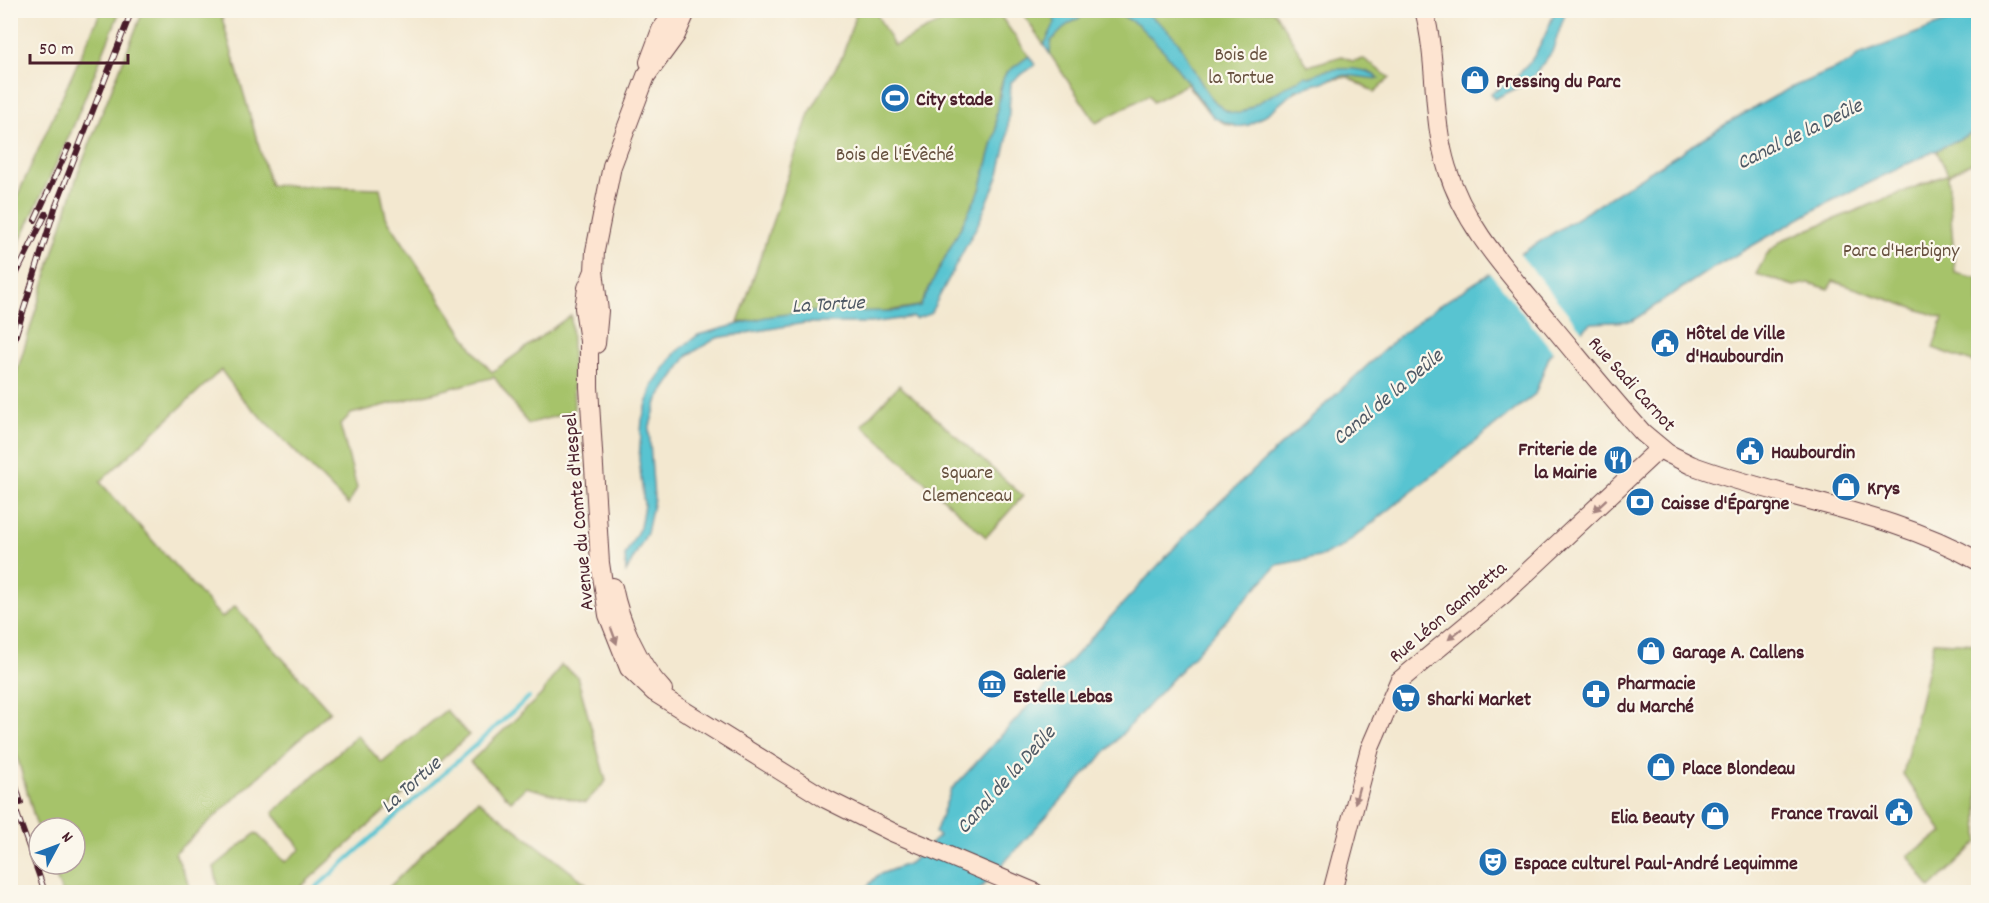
<svg xmlns="http://www.w3.org/2000/svg" width="1989" height="903" viewBox="0 0 1989 903" font-family="Dekko,sans-serif">
	<style>
		.green { fill: #a6c36a; stroke: #78714a; stroke-width: 1.5 }
		.water { fill: #58c4d1; stroke: #51727e; stroke-width: 1.5 }
		.pier { fill: #f3e8d0 }
		.lines { fill: none; stroke-linecap: round; stroke-linejoin: round }
		.stream { stroke: #58c4d1; stroke-width: 4 }
		.secondary-casing { stroke: #633d44; stroke-width: 20 }
		.secondary { stroke: #fde4d1; stroke-width: 18 }
		.rail-casing { stroke: #4a1f2b; stroke-width: 6 }
		.rail { stroke: #fbf7ec; stroke-width: 4; stroke-dasharray: 11; stroke-linecap: butt }
		.oneway { fill: #a4827e }
		.labels { text-anchor: middle; stroke-width: 4.5; stroke-linejoin: round; paint-order: stroke }
		.park-label { font-size: 20px; fill: #66503e; stroke: #fbf7ec }
		.poi-label { font-size: 20px; font-weight: bold; fill: #4a1f2b; stroke: #fbf7ec; text-anchor: start }
		.street-label { font-size: 20px; fill: #4a1f2b; stroke: #fbf7ec }
		.water-label { font-size: 21px; font-style: italic; fill: #4f5965; stroke: #fbf7ec }
	</style>
	<rect width="100%" height="100%" fill="#fbf7ec"/>
	<filter id="ink" filterUnits="userSpaceOnUse"><feTurbulence type="fractalNoise" baseFrequency=".0167" numOctaves="2"/><feDisplacementMap in="SourceGraphic" scale="12" xChannelSelector="R" yChannelSelector="G"/><feConvolveMatrix kernelMatrix="1 2 1 2 8 2 1 2 1" color-interpolation-filters="sRGB"/></filter>
	<filter id="wash" filterUnits="userSpaceOnUse"><feTurbulence type="fractalNoise" baseFrequency=".008" numOctaves="4" result="noise"/><feDisplacementMap in="SourceGraphic" scale="24" xChannelSelector="R" yChannelSelector="G"/><feGaussianBlur stdDeviation="1.35" result="paint"/><feColorMatrix in="noise" values="0 0 0 0 0 0 0 0 0 0 0 0 0 0 0 0 0 1.4 0 .05"/><feComposite in="paint" operator="in"/></filter>
	<g filter="url(#wash)">
		<rect width="100%" height="100%" fill="#f3e8d0"/>
		<path class="green" d="M 101,11 L 120,11 L 71,132 L 11,260 L 11,210 Z
			M 143,11 L 220,11 L 270,185 L 380,188 L 386,217 L 477,355 L 492,372 L 571,315 L 574,411 L 528,424 L 494,377 L 351,414 L 340,425 L 357,488 L 348,505 L 241,397 L 221,370 L 100,482 L 222,618 L 235,606 L 330,711 L 175,853 L 191,889 L 186,892 L 62,892 L 50,864 L 75,864 L 75,828 L 39,828 L 39,834 L 11,735 L 11,391 L 78,173 Z
			M 857,11 L 875,11 L 894,46 L 963,11 L 997,11 L 1029,56 L 1006,73 L 999,90 L 996,132 L 980,190 L 920,306 L 880,312 L 803,312 L 738,323 L 809,114 L 842,57 Z
			M 1021,11 L 1274,11 L 1308,66 L 1342,56 L 1352,61 L 1364,59 L 1390,78 L 1374,92 L 1348,77 C 1332,79 1313,83 1298,90 C 1289,94 1280,104 1272,110 C 1230,143 1213,119 1187,84 L 1153,102 L 1149,95 L 1096,123 Z
			M 1978,130 L 1978,159 L 1948,175 L 1955,273 L 1978,278 L 1978,364 L 1933,348 L 1943,318 L 1833,281 L 1829,289 L 1809,283 L 1794,286 L 1756,274 L 1767,254 L 1782,240 L 1948,174 L 1936,150 Z
			M 899,385 L 1023,496 L 986,537 L 862,425 Z
			M 1934,642 L 1978,644 L 1978,842 L 1930,888 L 1908,855 L 1943,833 L 1903,774 Z
			M 561,665 L 577,676 L 606,781 L 585,803 L 526,787 L 511,801 L 470,762 L 541,695 Z
			M 446,710 L 469,735 L 295,892 L 223,892 L 218,886 L 214,867 L 256,833 L 285,862 L 301,849 L 273,813 L 357,735 L 382,763 Z
			M 478,800 L 597,892 L 384,892 Z"/>
		<path class="water" d="M 1061,11 C 1078,10 1126,6 1140,11 C 1152,15 1172,33 1179,43 C 1191,61 1212,118 1240,113 L 1305,76 C 1314,79 1315,72 1323,71 C 1337,68 1368,66 1379,79 L 1345,75 L 1296,90 L 1270,112 L 1249,125 L 1238,127 L 1214,118 L 1165,52 L 1138,25 L 1116,12 L 1086,14 L 1067,25 L 1051,41 L 1050,54 L 1044,45 L 1055,23 L 1054,17 Z
			M 1555,11 L 1566,11 L 1552,52 L 1528,83 L 1494,99 L 1491,93 C 1530,73 1540,50 1555,11 Z
			M 1974,11 L 1978,11 L 1978,130 L 1825,204 L 1708,271 L 1632,321 L 1592,323 L 1550,354 L 1535,394 L 1342,547 L 1319,557 L 1277,565 L 977,892 L 862,892 L 878,875 L 910,863 L 939,836 L 935,833 L 951,790 L 1188,533 L 1225,497 L 1397,338 L 1435,308 L 1729,122 L 1788,89 L 1849,63 L 1859,55 Z
			M 1029,56 L 1035,65 L 1011,82 L 1007,140 L 999,174 L 980,220 L 930,314 L 915,319 L 913,317 L 871,323 L 805,323 L 775,328 L 717,338 L 688,355 L 658,399 L 649,429 L 654,499 L 647,533 L 626,572 L 625,555 L 640,527 L 644,505 L 639,459 L 642,420 L 653,384 L 676,352 L 698,335 L 766,317 L 803,312 L 895,311 L 920,306 L 980,190 L 996,132 L 996,114 L 1003,79 L 1006,73 Z"/>
		<path class="pier" d="M 1518,252 L 1584,333 L 1555,354 L 1487,269 Z"/>
		<g class="lines">
			<path class="stream" d="M 311,892 L 529,697"/>
		</g>
	</g>
	<g filter="url(#ink)">
		<g class="lines">
			<g class="secondary-casing">
				<path id="secondary" d="M 1424,10 C 1438,62 1431,117 1447,168 C 1465,228 1510,274 1549,322 C 1580,359 1610,397 1643,433 L 1667,453 L 1691,465 C 1785,500 1890,511 1978,561
					M 649,62 L 661,30 L 676,10
					M 594,271 L 587,288 L 584,308 L 589,341 L 589,387 L 600,563 L 608,615 L 629,668 L 654,692 L 826,799 L 892,832 L 1034,892
					M 596,344 L 599,311 L 594,271 L 595,251 L 612,166 L 646,76 L 676,35 L 687,10
					M 613,587 C 620,622 638,664 663,690
					M 1332,892 L 1370,748 L 1399,681 L 1504,594 L 1660,448"/>
			</g>
			<use href="#secondary" class="secondary"/>
			<g class="rail-casing">
				<path id="rail" d="M 35,220 L 69,146
					M 10,287 L 46,214
					M 10,354 L 55,208 L 132,10
					M 10,767 L 21,803
					M 10,794 L 45,892"/>
			</g>
			<use href="#rail" class="rail"/>
		</g>
		<defs><path id="oneway-solid" d="M-6-.8H1V-3.2L6.5 0L1 3.2V.8H-6Z" transform="scale(1.5)"/></defs>
		<g class="oneway">
			<use href="#oneway-solid" transform="translate(1600 505) rotate(137)"/>
			<use href="#oneway-solid" transform="translate(1455 634) rotate(141)"/>
			<use href="#oneway-solid" transform="translate(614 636) rotate(70)"/>
			<use href="#oneway-solid" transform="translate(1357 795) rotate(105)"/>
		</g>
	</g>
	<defs>
		<g id="shop-disc" transform="scale(1.5)"><circle r="9.5" fill="#1f6fb2" stroke="#fbf7ec"/><path d="M-5-2.5h2.3a2.7 3.5 0 0 1 5.4 0H5L5.5 6h-11ZM-1.5-2.5h3a1.5 2.3 0 0 0-3 0Z" fill="#fff"/></g>
		<g id="stadium-disc" transform="scale(1.5)"><circle r="9.5" fill="#1f6fb2" stroke="#fbf7ec"/><path d="M0-5a6.5 5 0 1 0 0 10a6.5 5 0 1 0 0-10ZM-3.5-1.8h7v3.6h-7Z" fill="#fff"/></g>
		<g id="civic-disc" transform="scale(1.5)"><circle r="9.5" fill="#1f6fb2" stroke="#fbf7ec"/><path d="M-.6-6.5H3V-4.5H.6V-3L4-1V1h2V6H-6V1h2V-1L-.6-3ZM-1.2 2.5V6h2.4V2.5Z" fill="#fff"/></g>
		<g id="restaurant-disc" transform="scale(1.5)"><circle r="9.5" fill="#1f6fb2" stroke="#fbf7ec"/><path d="M-5-6h1v4h1v-4h1v4h1v-4h1v5L-1.5 .5V6h-2V.5L-5-1ZM5-6V6H3V1.5H1.5Q1.5-4 5-6Z" fill="#fff"/></g>
		<g id="bank-disc" transform="scale(1.5)"><circle r="9.5" fill="#1f6fb2" stroke="#fbf7ec"/><path d="M-6-4H6V4H-6ZM0-2.3a2.3 2.3 0 1 0 0 4.6a2.3 2.3 0 1 0 0-4.6Z" fill="#fff"/></g>
		<g id="museum-disc" transform="scale(1.5)"><circle r="9.5" fill="#1f6fb2" stroke="#fbf7ec"/><path d="M0-6L6-3V-2H-6V-3ZM-5-1h2V3h-2ZM-1-1h2V3h-2ZM3-1h2V3H3ZM-6 4H6V6H-6Z" fill="#fff"/></g>
		<g id="pharmacy-disc" transform="scale(1.5)"><circle r="9.5" fill="#1f6fb2" stroke="#fbf7ec"/><path d="M-2-6h4v4h4v4h-4v4h-4v-4h-4v-4h4Z" fill="#fff"/></g>
		<g id="supermarket-disc" transform="scale(1.5)"><circle r="9.5" fill="#1f6fb2" stroke="#fbf7ec"/><path d="M-6-5.5h2.5l.6 2H6L4.5 2H-2.5L-4.4-4H-6ZM-1.5 3.2a1.3 1.3 0 1 0 .1 0ZM3 3.2a1.3 1.3 0 1 0 .1 0Z" fill="#fff"/></g>
		<g id="theatre-disc" transform="scale(1.5)"><circle r="9.5" fill="#1f6fb2" stroke="#fbf7ec"/><path d="M-5-5.5Q0-4 5-5.5V0Q5 5 0 6Q-5 5-5 0ZM-3.3-2.5H-1v1.5H-3.3ZM1-2.5H3.3v1.5H1ZM-2.8 1Q0 5.5 2.8 1Z" fill="#fff"/></g>
	</defs>
	<g fill-rule="evenodd">
		<use href="#shop-disc" x="1475" y="80"/>
		<use href="#stadium-disc" x="895" y="98"/>
		<use href="#civic-disc" x="1665" y="343"/>
		<use href="#civic-disc" x="1750" y="451"/>
		<use href="#restaurant-disc" x="1618" y="460"/>
		<use href="#shop-disc" x="1846" y="487"/>
		<use href="#bank-disc" x="1640" y="502"/>
		<use href="#shop-disc" x="1651" y="651"/>
		<use href="#museum-disc" x="992" y="684"/>
		<use href="#pharmacy-disc" x="1596" y="694"/>
		<use href="#supermarket-disc" x="1406" y="698"/>
		<use href="#shop-disc" x="1661" y="767"/>
		<use href="#civic-disc" x="1899" y="812"/>
		<use href="#shop-disc" x="1715" y="816"/>
		<use href="#theatre-disc" x="1493" y="862"/>
	</g>
	<g class="labels">
		<g class="park-label">
			<text x="1241" y="60">Bois de<tspan x="1241" dy="23">la Tortue</tspan></text>
			<text x="895" y="160">Bois de l'Évêché</text>
			<text x="1901" y="256">Parc d'Herbigny</text>
			<text x="967" y="478">Square<tspan x="967" dy="23">Clemenceau</tspan></text>
		</g>
		<g class="poi-label">
			<text x="1496" y="87">Pressing du Parc</text>
			<text x="916" y="105">City stade</text>
			<text x="1686" y="339">Hôtel de Ville<tspan x="1686" dy="23">d'Haubourdin</tspan></text>
			<text x="1597" y="455" text-anchor="end">Friterie de<tspan x="1597" dy="23">la Mairie</tspan></text>
			<text x="1771" y="458">Haubourdin</text>
			<text x="1867" y="494">Krys</text>
			<text x="1661" y="509">Caisse d'Épargne</text>
			<text x="1672" y="658">Garage A. Callens</text>
			<text x="1013" y="679">Galerie<tspan x="1013" dy="23">Estelle Lebas</tspan></text>
			<text x="1617" y="689">Pharmacie<tspan x="1617" dy="23">du Marché</tspan></text>
			<text x="1427" y="705">Sharki Market</text>
			<text x="1682" y="774">Place Blondeau</text>
			<text x="1878" y="819" text-anchor="end">France Travail</text>
			<text x="1694" y="823" text-anchor="end">Elia Beauty</text>
			<text x="1514" y="869">Espace culturel Paul-André Lequimme</text>
		</g>
		<g class="street-label">
			<text transform="translate(1633 383) rotate(48)" y="7">Rue Sadi Carnot</text>
			<text transform="translate(577 512) rotate(-95)" y="7">Avenue du Comte d'Hespel</text>
			<text transform="translate(1447 611) rotate(-40)" y="7">Rue Léon Gambetta</text>
		</g>
		<g class="water-label">
			<text transform="translate(1799 133) rotate(-26)" y="7">Canal de la Deûle</text>
			<text transform="translate(828 303) rotate(-3)" y="7">La Tortue</text>
			<text transform="translate(1387 396) rotate(-40)" y="7">Canal de la Deûle</text>
			<text transform="translate(1005 779) rotate(-48)" y="7">Canal de la Deûle</text>
			<text transform="translate(410 784) rotate(-42)" y="7">La Tortue</text>
		</g>
	</g>
	<rect width="1989" height="903" fill="none" stroke="#fbf7ec" stroke-width="36"/>
	<g transform="translate(57 846) rotate(49)"><circle r="28" fill="#fbf7ec" stroke="#b4a19f" stroke-width="1.5"/>
	<path d="M0-4.5L10 22L0 15L-10 22Z" fill="#1f6fb2"/>
	<text y="-9" font-size="16" font-weight="bold" text-anchor="middle" fill="#4a1f2b">N</text>
	</g>
	<path d="M30 54v9h98v-9" fill="none" stroke="#4a1f2b" stroke-width="3"/>
	<text x="39" y="54" font-size="18" fill="#4a1f2b" stroke="#fbf7ec" stroke-width="4.5" paint-order="stroke">50 m</text>
</svg>
